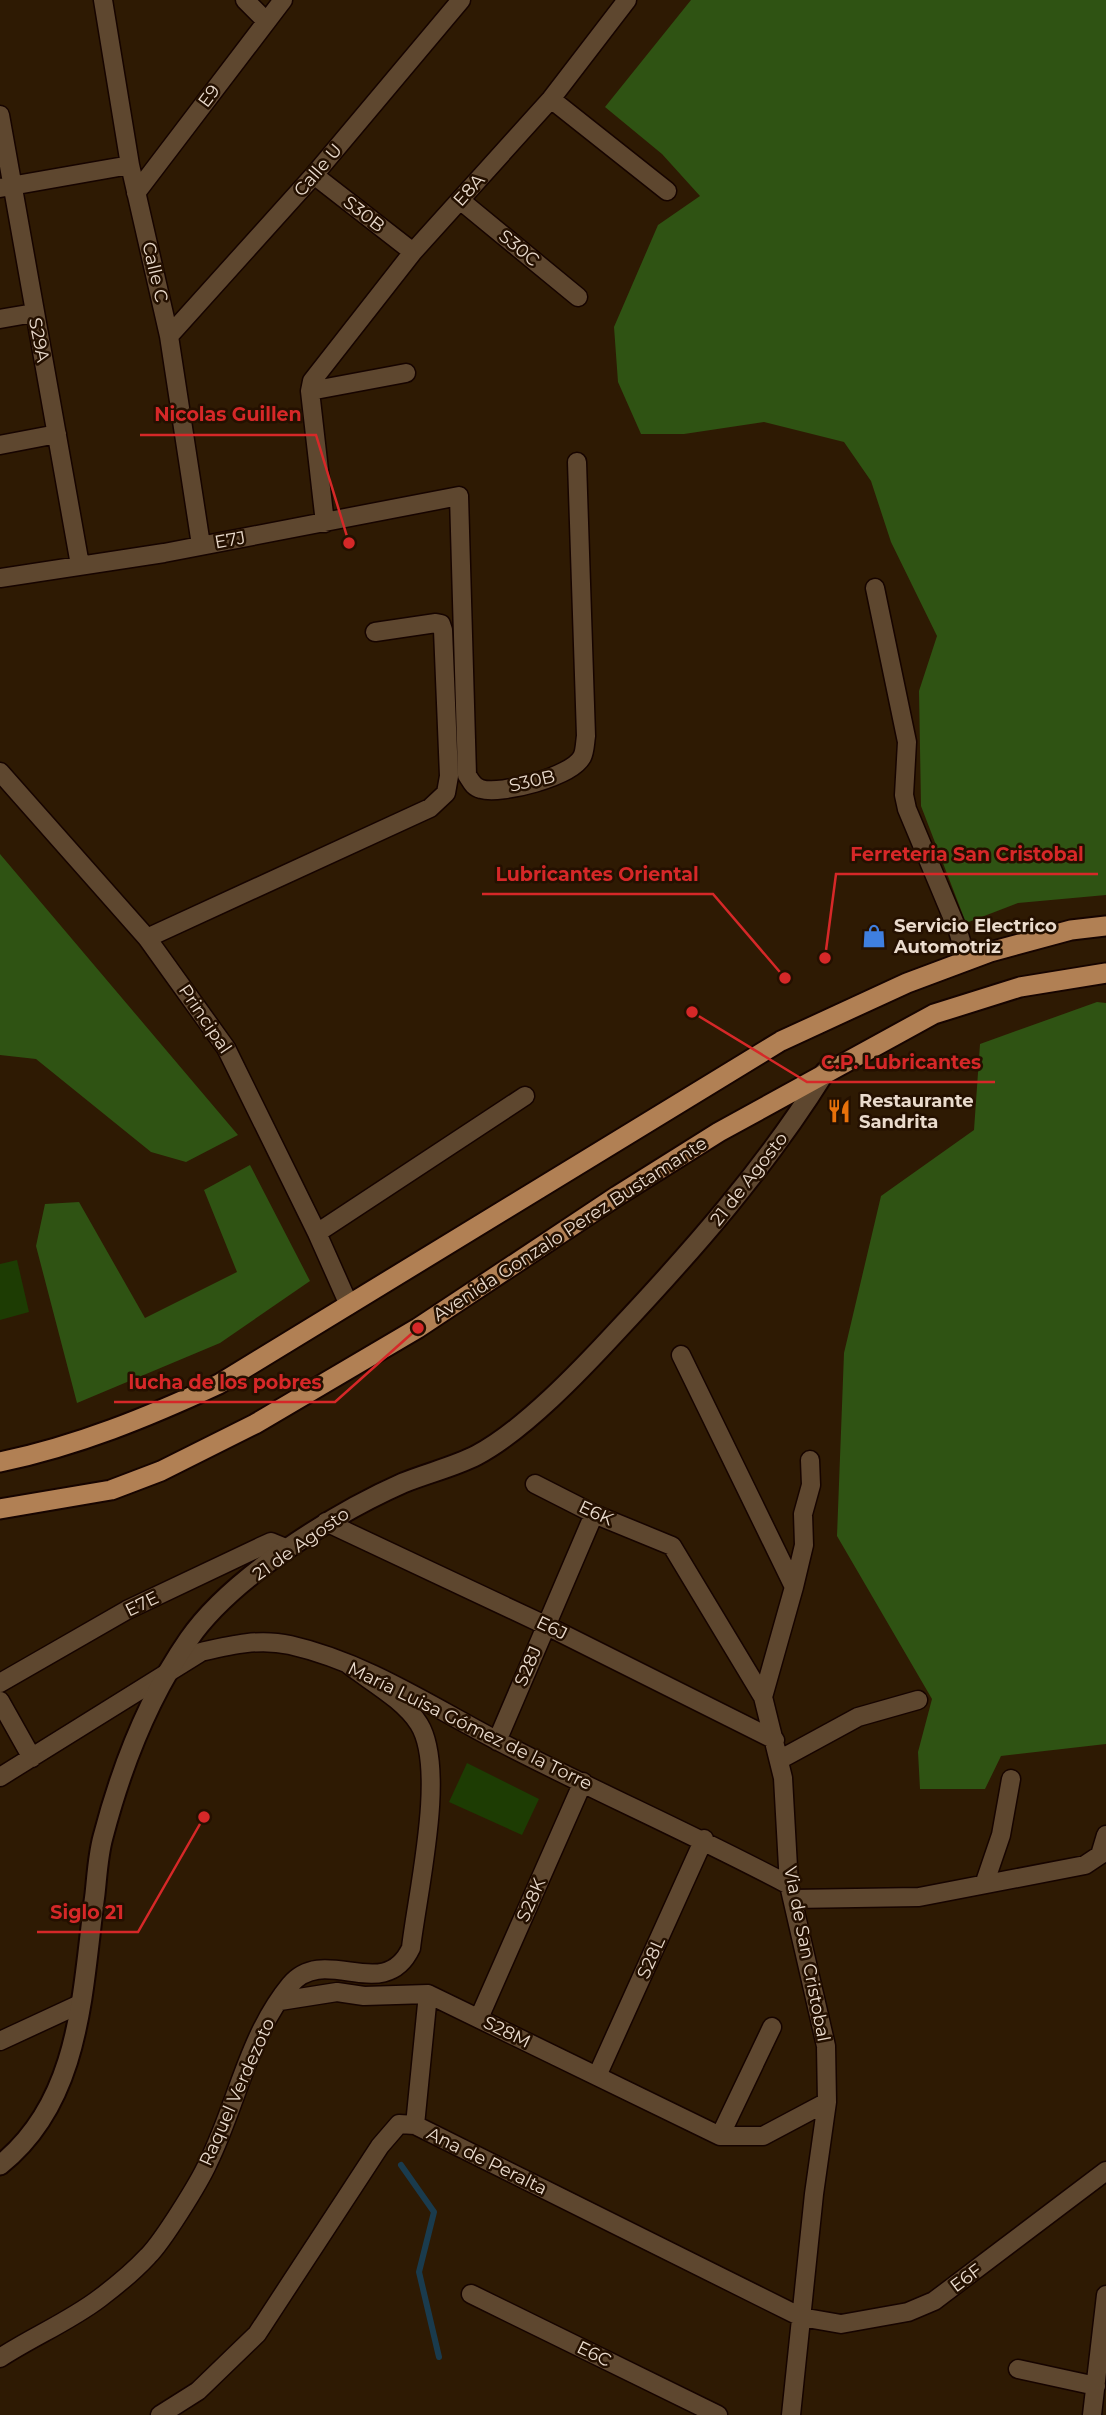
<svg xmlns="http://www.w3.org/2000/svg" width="1106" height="2415" viewBox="0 0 1106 2415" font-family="Montserrat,sans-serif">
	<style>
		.green { fill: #1d3c03 }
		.forest { fill: #2f5313 }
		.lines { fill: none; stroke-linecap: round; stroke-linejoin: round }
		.stream { stroke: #1a3b4d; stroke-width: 6 }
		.minor-casing { stroke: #160400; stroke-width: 21 }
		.tertiary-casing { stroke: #160400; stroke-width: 23 }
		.primary-casing { stroke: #160400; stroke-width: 23 }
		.minor { stroke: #5e472f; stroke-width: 18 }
		.tertiary { stroke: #5e472f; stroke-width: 19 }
		.primary { stroke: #b18054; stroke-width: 19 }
		.labels { text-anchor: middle; stroke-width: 5; stroke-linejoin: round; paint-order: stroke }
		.street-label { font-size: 18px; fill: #eadbcd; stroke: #241000 }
		.poi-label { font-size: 18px; font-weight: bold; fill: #eadbcd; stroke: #241000; text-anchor: start }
		.leader { fill: none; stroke: #d62828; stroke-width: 2.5 }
		.callout-dot { fill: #d62828; stroke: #241000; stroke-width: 2.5 }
		.callout-label { font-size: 19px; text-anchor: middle; font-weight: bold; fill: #d62828; stroke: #241000; stroke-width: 5; stroke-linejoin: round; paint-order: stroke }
	</style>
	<rect width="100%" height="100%" fill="#2e1a03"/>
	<path class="green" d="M 17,1260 L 29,1312 L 0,1320 L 0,1264 Z
		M 467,1763 L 539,1799 L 522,1835 L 449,1802 Z"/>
	<path class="forest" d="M 691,0 L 1106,0 L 1106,895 L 1018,903 L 966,923 L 921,806 L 919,691 L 937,636 L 891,542 L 871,481 L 844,442 L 764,422 L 684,434 L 641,434 L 618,382 L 614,327 L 658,225 L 700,196 L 662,154 L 605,107 Z
		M 0,854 L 238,1135 L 186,1162 L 151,1152 L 36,1059 L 0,1055 Z
		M 1097,1002 L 1106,1003 L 1106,1744 L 1001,1756 L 985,1789 L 920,1789 L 918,1752 L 932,1699 L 837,1536 L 844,1353 L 881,1196 L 974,1130 L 980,1044 Z
		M 250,1165 L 310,1281 L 220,1343 L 77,1403 L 36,1246 L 45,1204 L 79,1202 L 145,1318 L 237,1272 L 204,1190 Z"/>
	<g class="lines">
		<path class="stream" d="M 401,2165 L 434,2212 L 419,2272 L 439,2357"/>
		<g class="minor-casing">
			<path id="minor" d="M 103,0 L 130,165 L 169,336 L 201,545
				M 245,0 L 265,20
				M 551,99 L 667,191
				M 0,115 L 80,565
				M 314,175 L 413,252
				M 0,188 L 130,165
				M 136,193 L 283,0
				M 460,200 L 578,297
				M 0,319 L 34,313
				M 169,336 L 314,175 L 461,0
				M 310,391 L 406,373
				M 0,445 L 57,434
				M 325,523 L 310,391 L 312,381 L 413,252 L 551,99 L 627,0
				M 0,578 L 164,553 L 459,496 L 467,775 C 471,781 473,787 481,789 C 501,795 571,777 582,757 C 585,752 585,742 586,736 L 577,462
				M 875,588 L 907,742 L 904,795 L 907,809 L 958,931 L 967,961
				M 0,772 L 147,938 L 226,1048 L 317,1233 L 349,1305
				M 147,938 L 430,808 L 446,793 L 449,776 L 443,630 L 441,624 L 436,623 L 375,632
				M 317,1233 L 525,1096
				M 681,1355 L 794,1587 L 763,1697 L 783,1778 L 789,1885 L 826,2046 L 827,2102 L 814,2194 L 791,2415
				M 535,1484 L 594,1514 L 672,1546 L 763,1697
				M 326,1522 L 545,1625 L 775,1740
				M 794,1587 L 804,1545 L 803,1514 L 811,1485 L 810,1460
				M 0,1683 L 127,1610 L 260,1547 L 271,1542 L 288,1549
				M 0,1701 L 32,1758
				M 497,1741 L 594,1514
				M 779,1760 L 858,1717 L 918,1700
				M 0,1777 L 201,1652 C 231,1645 259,1638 290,1645 C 365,1662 431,1706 498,1741 C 594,1791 693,1834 789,1885
				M 985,1882 L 1001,1835 L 1011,1779
				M 793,1899 L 919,1897 L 1085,1865 L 1100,1855 L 1106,1835
				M 280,2001 L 337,1992 L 364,1996 L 428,1994 L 720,2136 L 763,2136 L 827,2102
				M 479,2018 L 583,1782
				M 0,2041 L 80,2004
				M 597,2076 L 704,1839
				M 415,2125 L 428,1994
				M 720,2136 L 772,2027
				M 471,2294 L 718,2415
				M 0,2358 C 32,2337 70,2321 100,2298 C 116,2286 134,2271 148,2256 C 163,2241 199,2183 208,2163 C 237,2104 248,2036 290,1985 C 325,1943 384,2005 411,1948 C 417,1894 447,1769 419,1724 C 404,1700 371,1682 349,1665
				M 1018,2369 L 1096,2386
				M 160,2415 L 198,2391 L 257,2334 L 380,2146 L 399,2124 L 415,2125 L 801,2317 L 841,2324 L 908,2312 L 934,2301 L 1106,2171
				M 1092,2415 L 1106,2295"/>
		</g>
		<g class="tertiary-casing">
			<path id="tertiary" d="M 0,2165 C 82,2100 82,1990 95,1894 C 97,1876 98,1855 103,1837 C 121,1768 148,1698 189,1639 C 231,1578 335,1513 403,1483 C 427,1473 454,1467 477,1455 C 524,1430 581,1370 617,1331 C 694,1249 766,1167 825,1072"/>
		</g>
		<g class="primary-casing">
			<path id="primary" d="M 0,1462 C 77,1446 148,1417 219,1384 L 781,1041 L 907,983 L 990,952 L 1071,930 L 1106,926
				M 0,1509 L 111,1490 L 161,1471 L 255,1424 L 418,1328 L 617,1196 L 719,1132 L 934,1014 L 1020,987 L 1106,973"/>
		</g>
		<use href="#minor" class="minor"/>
		<use href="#tertiary" class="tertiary"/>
		<use href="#primary" class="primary"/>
	</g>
	<defs>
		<g id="shop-bare" transform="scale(1.89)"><path d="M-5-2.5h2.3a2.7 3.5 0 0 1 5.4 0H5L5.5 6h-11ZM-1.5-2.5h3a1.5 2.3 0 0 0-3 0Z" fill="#3f7fe0" stroke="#241000" stroke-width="2.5" paint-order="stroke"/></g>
		<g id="restaurant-bare" transform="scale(1.89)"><path d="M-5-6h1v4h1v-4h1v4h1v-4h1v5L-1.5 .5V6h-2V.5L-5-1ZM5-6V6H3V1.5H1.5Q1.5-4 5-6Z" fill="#e8710a" stroke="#241000" stroke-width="2.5" paint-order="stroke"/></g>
	</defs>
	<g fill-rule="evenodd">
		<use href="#shop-bare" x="874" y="936"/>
		<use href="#restaurant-bare" x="839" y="1111"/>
	</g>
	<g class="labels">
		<g class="street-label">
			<text transform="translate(209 96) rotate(-53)" y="6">E9</text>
			<text transform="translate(318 170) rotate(-49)" y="6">Calle U</text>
			<text transform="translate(469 190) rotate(-48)" y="6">E8A</text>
			<text transform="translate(364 214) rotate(38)" y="6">S30B</text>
			<text transform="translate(519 248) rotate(40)" y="6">S30C</text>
			<text transform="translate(155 272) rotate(77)" y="6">Calle C</text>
			<text transform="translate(39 340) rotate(79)" y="6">S29A</text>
			<text transform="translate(230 540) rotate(-10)" y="6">E7J</text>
			<text transform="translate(532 781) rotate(-13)" y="6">S30B</text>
			<text transform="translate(205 1019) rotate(56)" y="6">Principal</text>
			<text transform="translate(749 1179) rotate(-52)" y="6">21 de Agosto</text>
			<text transform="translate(570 1229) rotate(-33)" y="6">Avenida Gonzalo Perez Bustamante</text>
			<text transform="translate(596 1513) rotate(25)" y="6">E6K</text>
			<text transform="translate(301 1544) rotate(-35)" y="6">21 de Agosto</text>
			<text transform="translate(142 1604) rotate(-26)" y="6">E7E</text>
			<text transform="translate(552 1628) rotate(26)" y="6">E6J</text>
			<text transform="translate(528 1666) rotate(-67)" y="6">S28J</text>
			<text transform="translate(470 1726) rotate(26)" y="6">María Luisa Gómez de la Torre</text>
			<text transform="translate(531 1900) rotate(-66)" y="6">S28K</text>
			<text transform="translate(807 1954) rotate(79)" y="6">Via de San Cristobal</text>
			<text transform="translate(651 1958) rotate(-66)" y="6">S28L</text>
			<text transform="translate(507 2032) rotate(26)" y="6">S28M</text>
			<text transform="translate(237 2092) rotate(-66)" y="6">Raquel Verdezoto</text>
			<text transform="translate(487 2161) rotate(26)" y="6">Ana de Peralta</text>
			<text transform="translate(966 2278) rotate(-37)" y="6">E6F</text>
			<text transform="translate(594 2354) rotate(26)" y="6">E6C</text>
		</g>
		<g class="poi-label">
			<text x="894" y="932">Servicio Electrico<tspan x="894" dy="21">Automotriz</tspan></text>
			<text x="859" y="1107">Restaurante<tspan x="859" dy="21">Sandrita</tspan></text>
		</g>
	</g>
	<path class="leader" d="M349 543L316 435H140M825 958L836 874H1098M785 978L713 894H482M692 1012L807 1082H995M418 1328L335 1402H114M204 1817L138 1932H37"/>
	<g class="callout-dot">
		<circle cx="349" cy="543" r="7"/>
		<circle cx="825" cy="958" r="7"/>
		<circle cx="785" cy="978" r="7"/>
		<circle cx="692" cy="1012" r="7"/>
		<circle cx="418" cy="1328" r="7"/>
		<circle cx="204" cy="1817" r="7"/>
	</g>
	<g class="callout-label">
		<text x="228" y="421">Nicolas Guillen</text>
		<text x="967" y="861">Ferreteria San Cristobal</text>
		<text x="597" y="881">Lubricantes Oriental</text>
		<text x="901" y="1069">C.P. Lubricantes</text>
		<text x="225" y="1389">lucha de los pobres</text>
		<text x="87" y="1919">Siglo 21</text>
	</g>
</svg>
